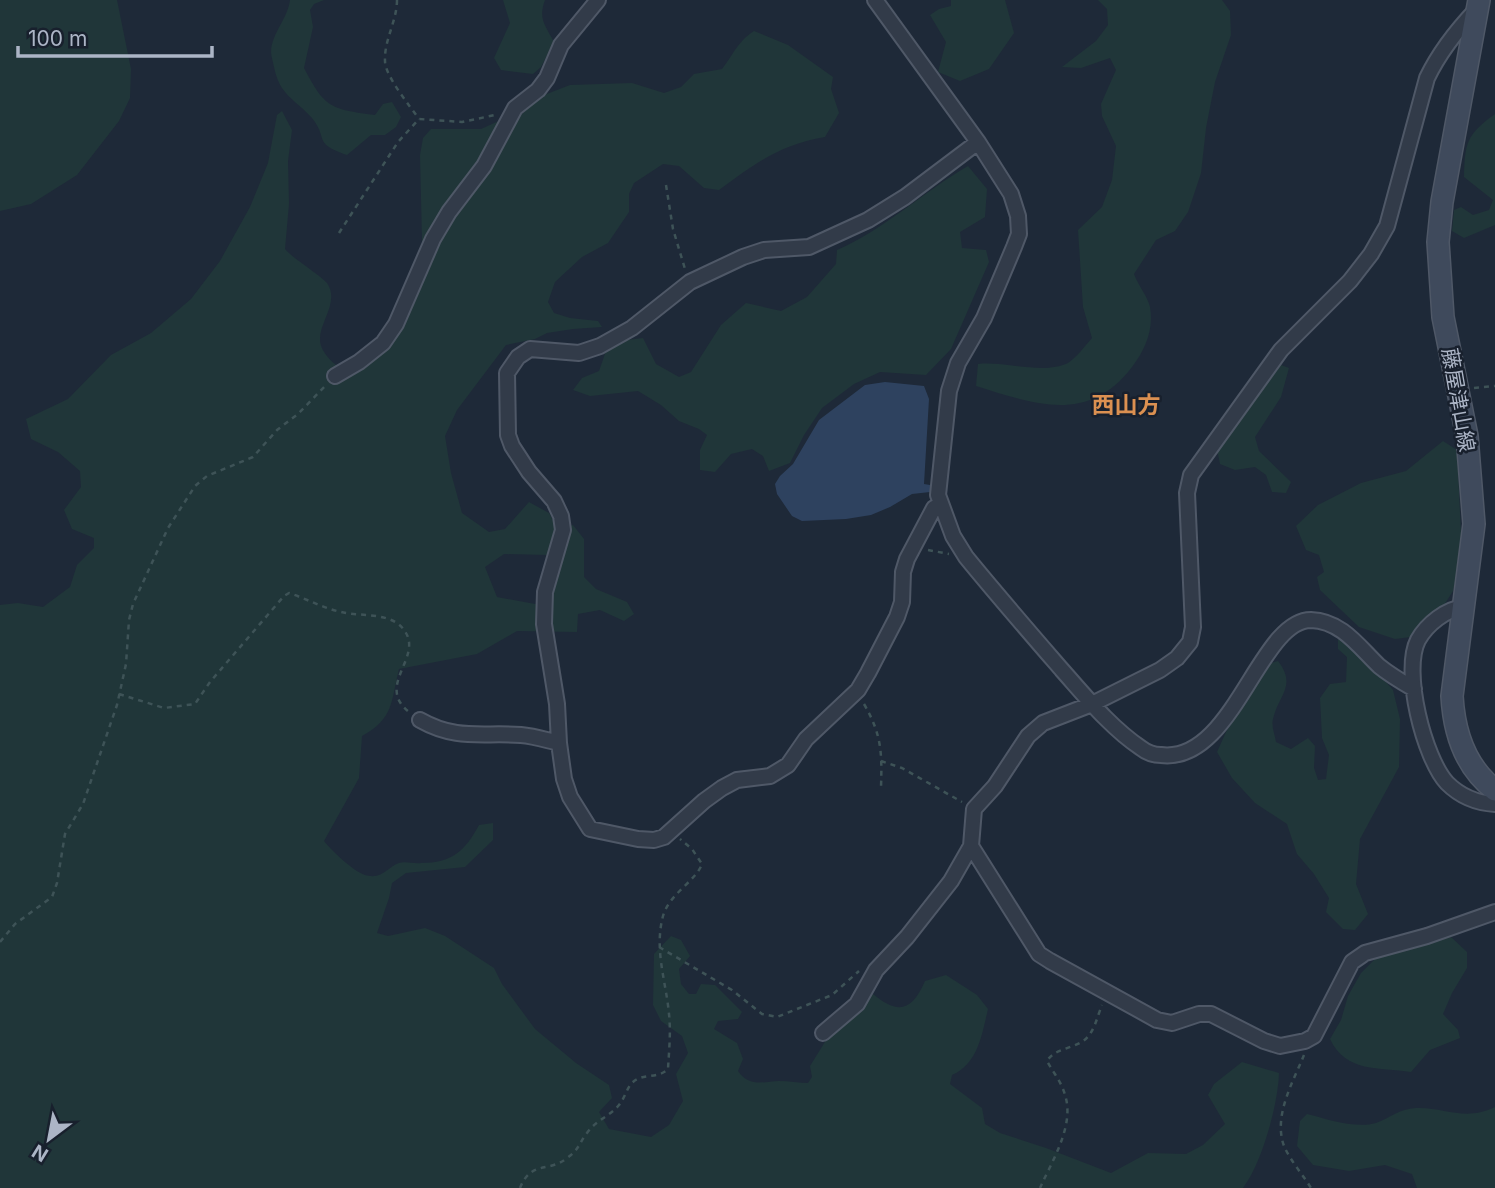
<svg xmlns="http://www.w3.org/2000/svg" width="1495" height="1188" viewBox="0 0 1495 1188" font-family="Inter,'Noto Sans JP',sans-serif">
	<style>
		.green { fill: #203639 }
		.water { fill: #2e425f }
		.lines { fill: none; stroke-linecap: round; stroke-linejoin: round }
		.street-casing { stroke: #4f5867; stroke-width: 18 }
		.secondary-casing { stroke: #4f5867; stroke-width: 24 }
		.path { stroke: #3e5357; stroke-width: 2.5; stroke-dasharray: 5 5; stroke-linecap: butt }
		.street { stroke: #323b49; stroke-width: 14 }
		.secondary { stroke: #3f4a5c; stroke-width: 21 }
		.labels { text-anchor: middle; stroke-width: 5; stroke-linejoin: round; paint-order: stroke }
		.street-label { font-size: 21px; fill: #acb5c6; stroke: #18202d }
		.neighbourhood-label { font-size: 23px; font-weight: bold; fill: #db9051; stroke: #18202d }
	</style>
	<rect width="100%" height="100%" fill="#1e2938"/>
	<path class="green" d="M 0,0 L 117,0 L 131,69 L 130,98 L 119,121 L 77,175 L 31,204 L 0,211 Z
		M 290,0 L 324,0 L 314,4 L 310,10 L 313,27 L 304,68 C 325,108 330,109 375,115 L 383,104 L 392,102 L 401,117 L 396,127 L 385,135 L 371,135 L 347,155 C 312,143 329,139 312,118 C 294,98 280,96 274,67 C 273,62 271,56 271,51 C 272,33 288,18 290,0 Z
		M 503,0 L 545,0 C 538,19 545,25 554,42 L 541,67 L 533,74 L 501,70 L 494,58 L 510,23 Z
		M 951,0 L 1005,0 L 1014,33 L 989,69 L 960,81 L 938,72 L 946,42 L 930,15 L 939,9 L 951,6 Z
		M 1098,0 L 1222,0 L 1230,11 L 1231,35 L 1215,82 L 1206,128 L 1201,173 L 1188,212 L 1175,231 L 1156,240 L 1134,274 C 1138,285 1148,297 1150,307 C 1154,330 1145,350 1132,367 C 1088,425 1034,404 976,386 L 978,364 C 1005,361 1044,375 1068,363 C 1076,358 1085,346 1092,338 L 1083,307 L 1078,230 L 1102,207 L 1112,180 L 1116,146 L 1102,116 L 1101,104 L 1116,70 L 1110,58 L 1081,68 L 1062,67 L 1096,41 L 1108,25 L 1107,9 Z
		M 754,31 L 788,45 L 833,77 L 831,89 L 839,113 L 825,137 C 779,145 756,163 719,190 L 704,188 L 679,166 L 663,164 L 634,183 L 629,194 L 629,212 L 608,243 L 582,257 L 555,282 L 548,302 L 554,313 L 570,318 L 598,321 L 602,327 L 573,329 L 547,333 L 535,339 L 506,345 L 457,410 L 445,436 L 451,473 L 462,513 L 489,532 L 505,529 L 529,502 L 549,513 L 558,529 L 547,555 L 504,554 L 485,567 L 497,597 L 535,604 L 550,601 L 552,582 L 568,527 L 573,525 L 584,539 L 584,577 L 596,589 L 627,602 L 634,614 L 624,621 L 600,610 L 578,614 L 577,632 L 517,631 L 477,654 L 399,669 C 391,701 394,719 362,736 L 359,778 L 324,841 C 332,851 353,871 365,875 C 383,880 387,867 399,863 C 405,861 414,864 421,863 C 452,863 465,851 479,825 L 493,823 L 493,840 L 465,867 L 406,873 L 392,883 L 389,898 L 377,933 L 388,936 L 425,928 L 445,936 L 494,968 L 502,984 L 535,1029 L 576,1063 L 609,1085 L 612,1098 L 599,1112 L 609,1129 L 651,1137 L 669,1125 L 683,1101 L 676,1074 L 688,1053 L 682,1036 L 661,1021 L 653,1005 L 654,954 L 671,936 L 681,940 L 690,956 L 679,969 L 681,984 L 689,994 L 696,994 L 701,984 L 715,985 L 742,1012 L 738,1019 L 718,1021 L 714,1029 L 737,1043 L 743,1059 L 738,1071 C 749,1087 762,1082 779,1081 C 789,1081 799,1083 808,1083 L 812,1077 L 810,1066 L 828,1037 L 873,994 C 898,1015 912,1011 925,981 L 946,975 L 977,995 L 988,1009 C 982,1034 978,1064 952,1075 L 950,1084 L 982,1108 L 985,1124 L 1000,1133 L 1046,1148 L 1111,1173 L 1148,1153 L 1186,1154 L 1203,1145 L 1225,1124 L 1208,1095 L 1214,1084 L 1242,1062 L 1279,1073 C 1278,1105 1262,1163 1243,1188 L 0,1188 L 0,605 L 18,603 L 43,607 L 70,587 L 77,565 L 94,548 L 94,538 L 72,529 L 64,510 L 81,487 L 80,471 L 58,452 L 31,439 L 26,419 L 68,399 L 111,355 L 151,333 L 191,299 L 220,261 L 250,207 L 268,163 L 277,115 L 282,111 L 292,130 L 288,161 L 289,204 L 285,249 C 295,260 320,275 327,283 C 340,302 319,322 320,340 C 320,350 331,362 338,366 C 381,390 420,284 433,257 L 422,241 L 420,155 L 423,138 L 431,129 L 481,129 L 501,120 L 517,119 L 539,97 L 570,85 L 632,83 L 664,93 L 681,87 L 694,74 L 722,69 C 734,54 737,42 754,31 Z
		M 1495,114 L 1495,225 L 1464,238 L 1452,231 L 1454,210 L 1461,207 L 1473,215 L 1489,210 L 1493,200 L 1464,177 C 1465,143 1466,135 1495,114 Z
		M 968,166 L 987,189 L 985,217 L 960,232 L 962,248 L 986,250 L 989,262 L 951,349 L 926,375 L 880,372 L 854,384 L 822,408 L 804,435 L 790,463 L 769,471 L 763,456 L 752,449 L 731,454 L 715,472 L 700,470 L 700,450 L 707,435 L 699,429 L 679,421 L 661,405 L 638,391 L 590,396 L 573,390 L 582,378 L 599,371 L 607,348 L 627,340 L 643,338 L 656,364 L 679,377 L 691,372 L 721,325 L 746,303 L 781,311 L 807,297 L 836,264 L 837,250 C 885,229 923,192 968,166 Z
		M 1281,365 L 1289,368 L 1281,397 L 1255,437 L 1259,451 L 1291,482 L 1286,493 L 1272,492 L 1266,475 L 1255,467 L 1235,470 L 1220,464 L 1217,449 Z
		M 1443,441 L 1457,450 L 1462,553 L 1453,591 L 1444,605 L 1426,618 L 1411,637 L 1395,639 L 1359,627 L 1320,590 L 1317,577 L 1324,572 L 1319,555 L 1306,550 L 1296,526 L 1318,505 L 1361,483 L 1406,471 Z
		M 1338,636 L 1350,641 L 1393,690 L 1400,719 L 1399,767 L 1360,839 L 1356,884 L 1368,914 L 1355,930 L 1343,929 L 1326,912 L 1329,898 L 1314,874 L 1297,854 L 1287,824 L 1255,803 L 1232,778 L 1217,752 L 1226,732 L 1271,663 L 1278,661 C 1297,686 1279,694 1273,719 C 1271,726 1275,735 1276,742 L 1291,749 L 1308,738 L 1315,746 L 1314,768 L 1318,780 L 1326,779 L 1329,755 L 1322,738 L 1320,698 L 1330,684 L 1346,682 L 1347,657 L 1338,649 Z
		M 1451,937 L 1467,952 L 1467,968 L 1452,993 L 1443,1014 L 1458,1030 L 1460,1038 L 1430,1050 L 1411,1072 C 1379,1067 1346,1073 1330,1039 L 1341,1020 L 1348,996 L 1361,973 L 1376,958 Z
		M 1495,1107 L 1495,1188 L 1417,1188 L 1412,1174 L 1385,1165 L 1349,1171 L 1313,1165 L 1297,1146 L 1300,1121 L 1307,1114 C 1327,1119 1355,1129 1376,1123 C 1390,1118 1399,1109 1416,1108 C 1446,1107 1464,1122 1495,1107 Z"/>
	<path class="water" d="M 885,382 L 924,386 L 929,399 L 924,484 L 930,485 L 930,492 L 912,494 L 890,507 L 871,515 L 846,519 L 802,521 L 792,516 L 777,494 L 775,484 L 780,476 L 793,464 L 819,420 L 865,385 Z"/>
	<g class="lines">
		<g class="street-casing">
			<path id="street" d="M 875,0 L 978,142 L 1011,194 L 1018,216 L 1019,234 L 1014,247 L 984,318 L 958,363 L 949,391 L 938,495 L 953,536 L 966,557 C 997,595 1030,633 1062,670 C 1086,697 1111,728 1141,748 C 1146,752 1154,755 1161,755 C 1233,764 1259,620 1311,620 C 1342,621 1359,647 1379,666 C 1390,675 1402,682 1414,689
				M 335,376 L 359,362 L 383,343 L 396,324 L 433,239 L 449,212 L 484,166 L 515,108 L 538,90 L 547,78 L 561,45 L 598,0
				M 940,505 L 934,508 L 907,559 L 903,572 L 902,602 L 897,617 L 868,673 L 858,690 L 806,739 L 788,765 L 770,776 L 737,780 L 722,788 L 704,801 L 664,837 L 654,840 L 638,839 L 590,829 L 570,797 L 564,779 L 559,743 L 557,704 L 544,624 L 545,592 L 563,530 L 561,516 L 554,501 L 529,472 L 512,446 L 508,435 L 507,373 L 518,357 L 530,349 L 579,353 L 600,346 L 632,328 L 690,282 L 743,257 L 764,250 L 809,247 L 868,220 L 905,197 L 978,142
				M 1464,607 C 1446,609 1427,624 1418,640 C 1402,671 1424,758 1447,783 C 1460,796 1477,803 1495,804
				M 420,720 C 457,741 483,732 521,735 C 534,736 546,740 559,743
				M 971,846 L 1039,954 L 1050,961 L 1157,1020 L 1172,1023 L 1199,1014 L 1211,1014 L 1264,1041 L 1280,1046 L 1305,1041 L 1314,1036 L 1352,962 L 1365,953 L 1427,936 L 1495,912
				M 823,1033 L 857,1004 L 876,970 L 907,937 L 951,881 L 971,846 L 974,809 L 995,786 L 1028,736 L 1043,723 L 1092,704 L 1160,670 L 1177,658 L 1190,642 L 1193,627 L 1187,493 L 1191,475 L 1281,350 L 1350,281 L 1371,254 L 1387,226 L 1427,78 C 1440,51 1456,31 1476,10"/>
		</g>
		<g class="secondary-casing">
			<path id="secondary" d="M 1479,0 L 1442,202 L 1438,242 L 1443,317 L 1467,436 L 1474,524 L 1452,696 C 1454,732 1465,767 1495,790"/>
		</g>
		<path class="path" d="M 397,0 C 397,21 384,40 385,61 C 385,76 410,106 419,119
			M 666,185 L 673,229 L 685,269
			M 339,233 L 398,142 L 419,119 L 462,122 L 495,115
			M 1474,388 L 1495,386
			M 928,550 L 949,554
			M 119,694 L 164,708 L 195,704 L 210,682 L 284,596 L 289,593 C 307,599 323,608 341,612 C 361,617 394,611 406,633 C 421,659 376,686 409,712
			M 864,704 C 882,735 882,753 881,788
			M 881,761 L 902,768 L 962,802
			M 0,942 L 15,924 L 52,897 L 57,883 L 65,834 L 83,804 L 117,705 L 126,664 L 129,620 L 133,604 L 168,528 L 195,486 L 207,476 L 253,457 L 277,430 L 298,414 L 327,384
			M 659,947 L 732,990 L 762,1014 L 777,1017 L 832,995 L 859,971
			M 1304,1055 C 1293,1082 1273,1116 1284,1146 C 1290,1160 1303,1175 1311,1188
			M 520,1188 C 531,1160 549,1173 567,1158 C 579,1150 579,1143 587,1133 C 595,1121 610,1116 619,1105 C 625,1098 627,1087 633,1082 C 643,1073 658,1079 668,1069 C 669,1051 671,1032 669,1014 C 666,981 654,950 663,916 C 669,894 696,881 702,864 L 692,849 L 680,839
			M 1040,1188 C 1052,1161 1075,1125 1065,1095 C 1062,1083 1053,1072 1047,1061 C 1054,1049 1071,1049 1083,1041 C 1094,1034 1097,1017 1102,1005"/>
		<use href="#street" class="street"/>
		<use href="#secondary" class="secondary"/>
	</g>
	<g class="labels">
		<g class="street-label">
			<text transform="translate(1458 400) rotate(80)" y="7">藤屋津山線</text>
		</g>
		<g class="neighbourhood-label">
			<text x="1126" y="413">西山方</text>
		</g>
	</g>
	<g transform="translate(49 1139) rotate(212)" stroke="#18202d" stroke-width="5" paint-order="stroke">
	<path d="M0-5L12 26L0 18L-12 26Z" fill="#acb5c6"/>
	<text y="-10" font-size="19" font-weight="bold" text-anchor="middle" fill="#acb5c6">N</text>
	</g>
	<path d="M18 46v10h194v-10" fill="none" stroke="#acb5c6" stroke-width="3.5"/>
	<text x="28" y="46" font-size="21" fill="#acb5c6" stroke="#18202d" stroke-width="5" paint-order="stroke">100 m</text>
</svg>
